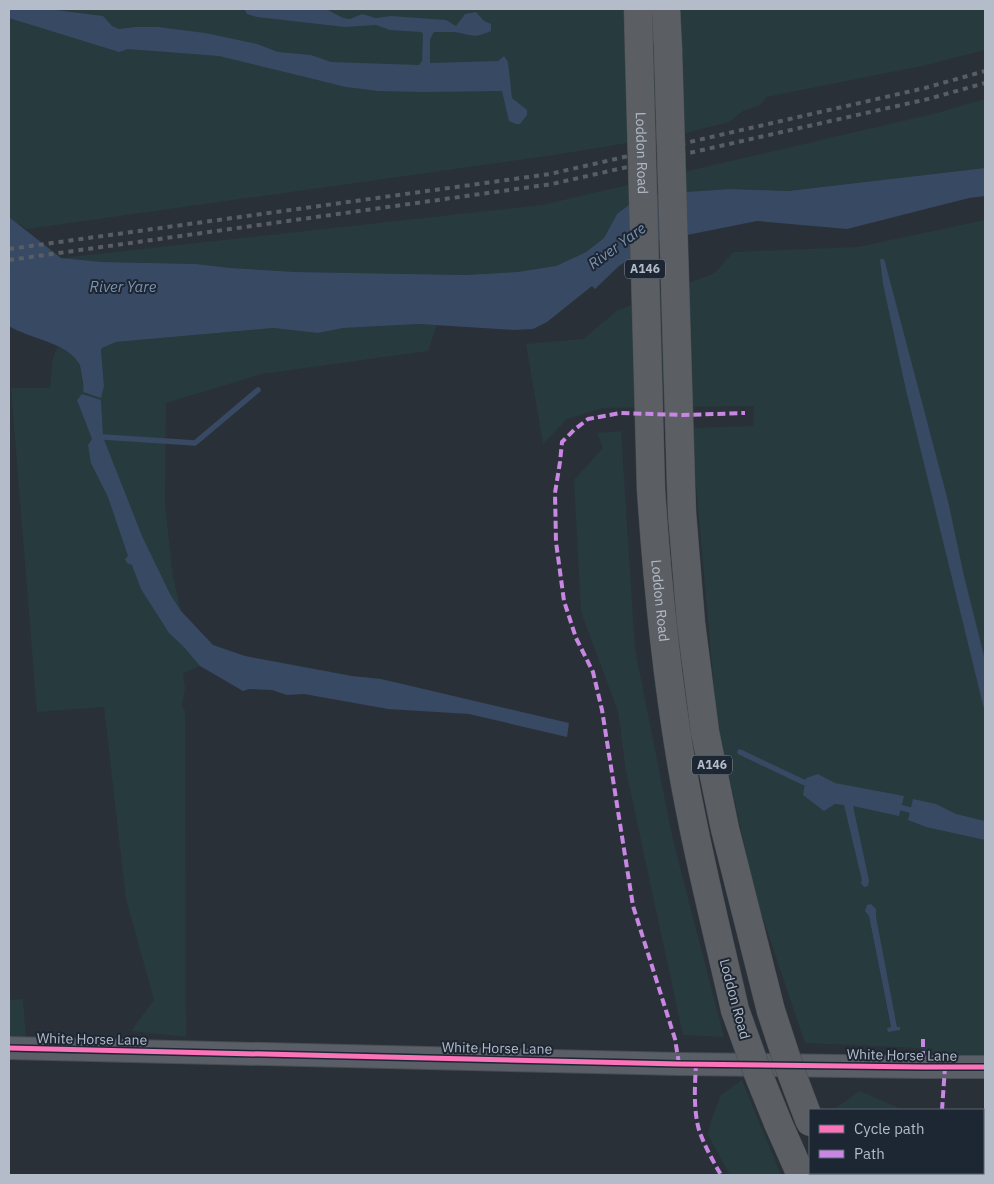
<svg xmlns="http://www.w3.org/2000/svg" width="994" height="1184" viewBox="0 0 994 1184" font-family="'IBM Plex Sans',sans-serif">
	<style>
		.green { fill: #273a3e; fill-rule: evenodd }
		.water { fill: #384963 }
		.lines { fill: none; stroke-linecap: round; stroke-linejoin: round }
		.stream { stroke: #384963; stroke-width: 5.5 }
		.river { stroke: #384963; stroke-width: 34 }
		.tertiary-casing { stroke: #484c53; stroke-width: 24 }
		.trunk-casing { stroke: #474c53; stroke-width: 29 }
		.tertiary { stroke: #5a5e66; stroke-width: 22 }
		.trunk { stroke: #5b5f64; stroke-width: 28 }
		.rail { stroke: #595d64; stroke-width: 4; stroke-dasharray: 5 5; stroke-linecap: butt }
		.trunk-bridge-casing { stroke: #474c53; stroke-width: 29; stroke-linecap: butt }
		.trunk-bridge { stroke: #5b5f64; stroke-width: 28 }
		.quiet { stroke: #c787e3; stroke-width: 4; stroke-dasharray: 8 4; stroke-linecap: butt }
		.cycleway-casing { stroke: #1d2633; stroke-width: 8 }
		.cycleway { stroke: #fb73b8; stroke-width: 5 }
		.labels { text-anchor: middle; stroke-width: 4; stroke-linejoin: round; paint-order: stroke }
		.shield { fill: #1d2633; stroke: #878f9c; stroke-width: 1 }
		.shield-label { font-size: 12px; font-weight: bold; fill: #b4bcc9 }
		.street-label { font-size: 14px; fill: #b4bcc9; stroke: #1d2633 }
		.water-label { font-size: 15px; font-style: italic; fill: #7c92b1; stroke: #1d2633 }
	</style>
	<rect width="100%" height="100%" fill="#2a3038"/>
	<path class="green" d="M 9,9 L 985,9 L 985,50 L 922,66 L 766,97 L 764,101 L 758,106 L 743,111 L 729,122 L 682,134 L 554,155 L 27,229 L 9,218 Z
		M 985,99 L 985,168 L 788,191 L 731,189 L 617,214 L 604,238 L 586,252 L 556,266 L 517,272 L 465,275 L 296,272 L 231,268 L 196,264 L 102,262 L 61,258 L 542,205 L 933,114 Z
		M 985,220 L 985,1059 L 950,1060 L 918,1048 L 805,1043 L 757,901 L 717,722 L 691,428 L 753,426 L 754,406 L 603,408 L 567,419 L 543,444 L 526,344 L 583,339 L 618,310 L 715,273 L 733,252 L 858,247 ZM 818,774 L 835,783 L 852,806 L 869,880 L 862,881 L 844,805 L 835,804 ZM 876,909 L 875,917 L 897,1027 L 888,1028 L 891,1028 L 869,916 Z
		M 419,324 L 437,325 L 428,351 L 262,374 L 166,403 L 165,505 L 173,577 L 181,611 L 200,666 L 183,673 L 185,688 L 182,706 L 185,711 L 186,1037 L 131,1031 L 154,1000 L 126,899 L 104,707 L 37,712 L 11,388 L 50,388 L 53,358 L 58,347 C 84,359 78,363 84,388 L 104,386 L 101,350 L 102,348 L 116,342 L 273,328 L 318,333 L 343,328 Z
		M 621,431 L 635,649 L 673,840 L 724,1037 L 683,1035 L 626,771 L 618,711 L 581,612 L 574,480 L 603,448 L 597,433 Z
		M 23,999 L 26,1039 L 9,1037 L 9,1000 Z
		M 742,1080 L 750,1100 L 781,1175 L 730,1175 L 708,1135 L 711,1121 L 721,1095 Z
		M 860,1091 L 903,1110 L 833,1110 Z
		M 853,1173 L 934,1173 L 935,1175 L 854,1175 Z"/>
	<path class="water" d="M 9,9 L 48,9 L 103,16 L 112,26 L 119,29 L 135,27 L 158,27 L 205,33 L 257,44 L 278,52 L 311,55 L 331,62 L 419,65 L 422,61 L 423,34 L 421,32 L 390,30 L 376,25 L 345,27 L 257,17 L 247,14 L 244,9 L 326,9 L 343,18 L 350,19 L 362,14 L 376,18 L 391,16 L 446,20 L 456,26 L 465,14 L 476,12 L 484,21 L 491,24 L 491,31 C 472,39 473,35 455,32 C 448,32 441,32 434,32 L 430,39 L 430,63 L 498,61 L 504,56 L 508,62 L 512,98 L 527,110 L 527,115 L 520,124 L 516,124 L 509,121 L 502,91 L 423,92 L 378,91 L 346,87 L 219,56 L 128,49 L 119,52 L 9,18 Z
		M 985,168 L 985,196 L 969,198 L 847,229 L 757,221 L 657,241 L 619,266 L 595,289 L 592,286 L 547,322 L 533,329 L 514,330 L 419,324 L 343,328 L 318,333 L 273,328 L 116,342 L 102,348 L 101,350 L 104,386 L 101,398 L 83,392 C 84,387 83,382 82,377 C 81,372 81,366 78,362 C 65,342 28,338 9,326 L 9,264 L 19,264 L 22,268 L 31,270 L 30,265 L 23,263 L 37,261 L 9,264 L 9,217 L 61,258 L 102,262 L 196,264 L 231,268 L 296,272 L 465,275 L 517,272 L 556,266 L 586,252 L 604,238 L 617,214 L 642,195 L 731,189 L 788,191 Z
		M 880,259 L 884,259 L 885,262 L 948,501 L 964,576 L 985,660 L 985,713 L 906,390 L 883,284 Z
		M 82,394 L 101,400 L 103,437 L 142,536 L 170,594 L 181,611 L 213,645 L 245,656 L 352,676 L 381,679 L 569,723 L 567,737 L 469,714 L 388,709 L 304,694 L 287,695 L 272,690 L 249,689 L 243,691 L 200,666 L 184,647 L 169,633 L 141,589 L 132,565 L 127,563 L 125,559 L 128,556 L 108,497 L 91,463 L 88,445 L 92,439 L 77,400 Z
		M 818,774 L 835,783 L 904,796 L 899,816 L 853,806 L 869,880 L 868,886 L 864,887 L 860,882 L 862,881 L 844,805 L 835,804 L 824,811 L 803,795 L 806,778 Z
		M 913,799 L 936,804 L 956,814 L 985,821 L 985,840 L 926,827 L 908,820 Z
		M 871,904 L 876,909 L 876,917 L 897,1027 L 900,1027 L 900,1030 L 888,1032 L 887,1028 L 891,1027 L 869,916 L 865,911 L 867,905 Z"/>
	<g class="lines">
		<path class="stream" d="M 103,437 L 195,443 L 258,390
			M 740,752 L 803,782 L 811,784
			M 895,806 L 917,812"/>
		<path class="river" d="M 9,245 L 51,287"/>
		<g class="tertiary-casing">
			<path id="tertiary" d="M 9,1048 L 679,1064 L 923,1067 L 985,1067"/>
		</g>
		<g class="trunk-casing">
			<g id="trunk">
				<path d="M 638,9 L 639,49"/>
				<path d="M 666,9 L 668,49"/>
				<path d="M 681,484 L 682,513 L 691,623 L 705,732 L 725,829 L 771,1011"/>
				<path id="s1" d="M 651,489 C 657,580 666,671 681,761 C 695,844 716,927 735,1010"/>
				<path d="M 778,1123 L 801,1175"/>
				<path d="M 832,1173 L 834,1175"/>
			</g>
		</g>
		<use href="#tertiary" class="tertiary"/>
		<use href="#trunk" class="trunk"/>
		<path class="rail" d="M 9,249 L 550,174 L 925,88 L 985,71
			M 9,260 L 552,184 L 928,99 L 985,83"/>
		<g class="trunk-bridge-casing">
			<g id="trunk-bridge">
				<path id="s2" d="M 639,49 L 651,489"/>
				<path d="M 668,49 L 681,484"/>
				<path d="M 735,1010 L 757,1071 L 778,1123"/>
				<path d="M 771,1011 L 791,1072 L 810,1122"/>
			</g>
		</g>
		<use href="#trunk-bridge" class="trunk-bridge"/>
		<path class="quiet" d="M 923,1039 L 923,1067
			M 696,1063 C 695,1085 693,1108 699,1130 C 704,1145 713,1161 721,1175
			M 679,1064 L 675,1039 L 633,906 L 602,710 L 593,672 L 576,638 L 564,601 L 556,542 L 555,493 L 560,462 L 562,442 L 574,430 L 588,419 L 620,413 L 683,415 L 745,413
			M 942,1110 L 945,1067"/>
		<g class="cycleway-casing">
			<path id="cycleway" d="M 9,1048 L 679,1064 L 923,1067 L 985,1067"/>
		</g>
		<use href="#cycleway" class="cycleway"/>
	</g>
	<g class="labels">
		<g class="shield">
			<rect x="625" y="259.5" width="40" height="19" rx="4"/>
			<rect x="692" y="755.5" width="40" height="19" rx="4"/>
		</g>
		<g class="shield-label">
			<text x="645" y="273">A146</text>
			<text x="712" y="769">A146</text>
		</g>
		<g class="street-label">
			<text dy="5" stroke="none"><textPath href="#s2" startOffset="104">Loddon Road</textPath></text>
			<text dy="5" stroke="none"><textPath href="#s1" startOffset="112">Loddon Road</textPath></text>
			<text transform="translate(735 999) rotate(75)" y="5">Loddon Road</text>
			<text transform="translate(92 1039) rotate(1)" y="5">White Horse Lane</text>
			<text transform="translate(497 1048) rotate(1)" y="5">White Horse Lane</text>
			<text transform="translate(902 1055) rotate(1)" y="5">White Horse Lane</text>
		</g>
		<g class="water-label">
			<text transform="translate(617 246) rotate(-36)" y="5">River Yare</text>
			<text x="123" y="292">River Yare</text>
		</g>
	</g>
	<rect width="994" height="1184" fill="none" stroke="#b4bcc9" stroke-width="20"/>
	<rect x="809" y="1109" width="175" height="65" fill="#1d2633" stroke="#59626f"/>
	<rect x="819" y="1125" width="25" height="8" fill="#fb73b8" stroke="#59626f"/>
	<text x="854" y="1134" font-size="15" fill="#b4bcc9">Cycle path</text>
	<rect x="819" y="1150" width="25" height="8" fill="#c787e3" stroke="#59626f"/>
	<text x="854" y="1159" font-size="15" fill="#b4bcc9">Path</text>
</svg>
